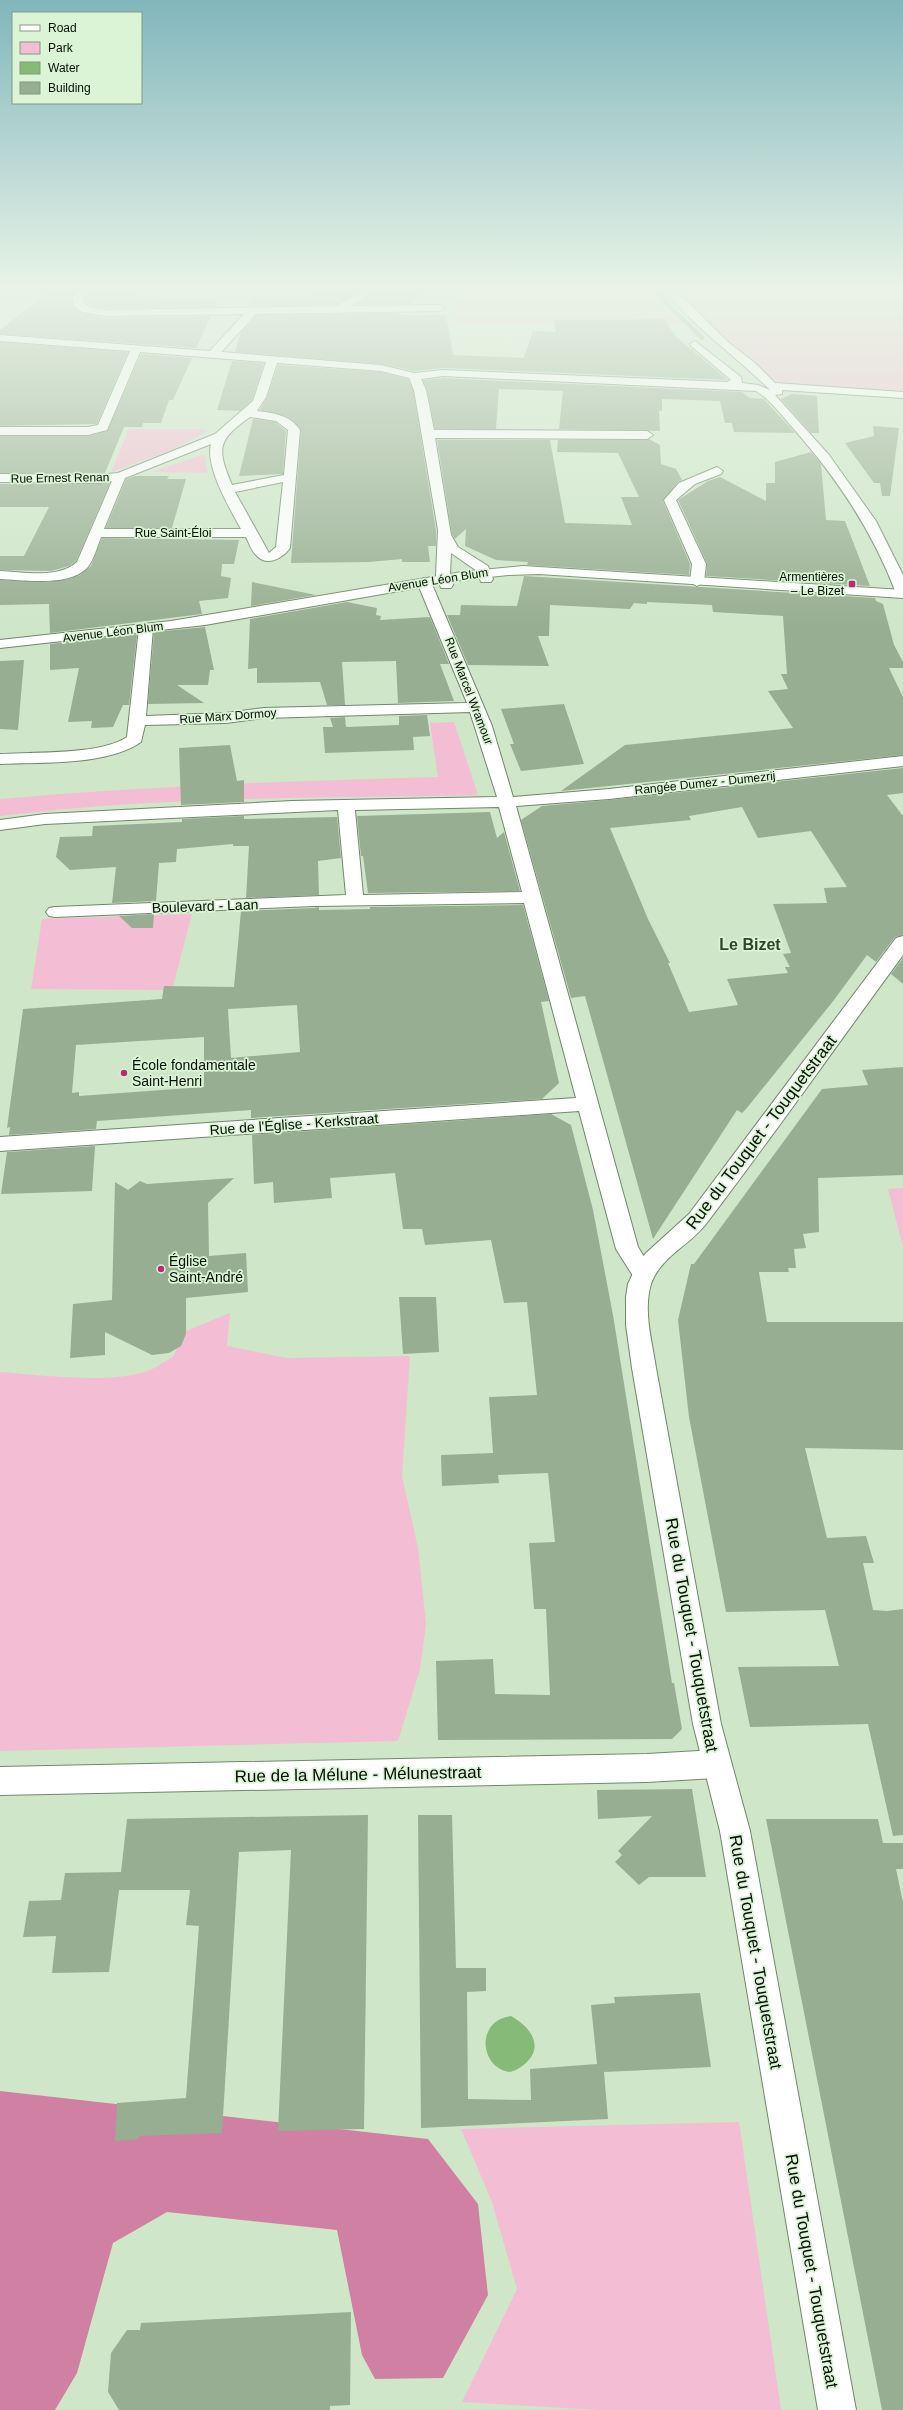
<svg xmlns="http://www.w3.org/2000/svg" width="903" height="2410" viewBox="0 0 903 2410" font-family="Arial,sans-serif">
	<style>
		.green { fill: #f3bed3 }
		.forest { fill: #d080a2 }
		.water { fill: #86ba79 }
		.lines { fill: none; stroke-linecap: round; stroke-linejoin: round }
		.stream { stroke: #86ba79; stroke-width: 4.5 }
		.building { fill: #98ae92; fill-rule: evenodd }
		.minor-casing { stroke: #72876c; stroke-width: 2 }
		.major-casing { stroke: #72876c; stroke-width: 2 }
		.minor { fill: #fff; fill-rule: evenodd }
		.major { fill: #fff; fill-rule: evenodd }
		.poi-dot { fill: #b32e74; stroke: #dcf4d6; stroke-width: 1.5 }
		.labels { text-anchor: middle; stroke-width: 3.5; stroke-linejoin: round; paint-order: stroke }
		.far-street-label { font-size: 12px; fill: #060e05; stroke: #dcf4d6 }
		.far-poi-label { font-size: 12px; fill: #060e05; stroke: #dcf4d6; text-anchor: end }
		.street-label { font-size: 14px; fill: #060e05; stroke: #dcf4d6 }
		.poi-label { font-size: 14px; fill: #060e05; stroke: #dcf4d6; text-anchor: start }
		.quarter-label { font-size: 16px; font-weight: bold; fill: #31442c; stroke: #dcf4d6 }
		.near-street-label { font-size: 17px; fill: #060e05; stroke: #dcf4d6 }
	</style>
	<rect width="100%" height="100%" fill="#cfe6c9"/>
	<path class="green" d="M 457,289 L 649,289 L 685,324 L 455,324 Z
		M 675,289 L 903,289 L 903,392 L 773,382 L 725,340 L 684,296 Z
		M 129,429 L 202,429 L 208,431 L 172,450 L 111,472 Z
		M 201,455 L 205,456 L 208,473 L 152,472 Z
		M 454,722 L 478,795 C 319,798 158,796 0,816 L 0,799 C 146,786 292,781 438,777 L 430,723 Z
		M 192,914 L 172,990 L 31,989 L 42,919 Z
		M 903,1188 L 903,1247 L 888,1189 Z
		M 230,1313 L 227,1346 L 287,1358 L 410,1356 L 402,1476 L 418,1548 L 426,1624 L 420,1669 L 398,1741 L 0,1751 L 0,1372 C 41,1375 113,1385 150,1370 C 159,1366 167,1360 174,1356 L 181,1333 Z
		M 739,2122 L 781,2410 L 599,2410 L 462,2402 L 517,2289 L 492,2202 L 461,2129 Z"/>
	<path class="forest" d="M 0,2091 L 428,2139 L 478,2204 L 488,2295 L 443,2378 L 375,2379 L 362,2355 L 337,2230 L 167,2212 L 113,2243 L 77,2373 L 55,2410 L 0,2410 Z"/>
	<path class="water" d="M 649,289 L 657,289 L 688,324 L 685,324 Z
		M 511,2016 C 529,2026 545,2045 526,2063 C 521,2067 516,2071 509,2072 C 479,2067 476,2020 511,2016 Z"/>
	<g class="lines">
		<path class="stream" d="M 679,315 L 702,338"/>
	</g>
	<path class="building" d="M 52,289 L 79,289 L 71,298 L 74,308 L 82,313 L 106,318 L 211,316 L 196,348 L 0,334 L 0,330 Z
		M 93,289 L 135,289 L 130,295 L 136,295 L 134,297 L 218,301 L 215,307 L 106,308 L 92,306 L 85,301 L 84,299 Z
		M 315,289 L 361,289 L 337,305 L 249,306 L 253,295 L 315,297 Z
		M 377,289 L 423,289 L 410,304 L 356,304 Z
		M 401,313 L 399,315 L 446,315 L 453,355 L 524,358 L 533,331 L 556,332 L 553,320 L 664,319 L 675,336 L 728,380 L 443,368 L 414,371 L 381,364 L 235,352 L 241,332 L 257,315 Z
		M 0,342 L 128,352 L 97,424 L 0,426 Z
		M 141,354 L 192,358 L 173,400 L 169,400 L 161,423 L 143,423 L 142,427 L 124,427 L 105,473 L 0,473 L 0,436 L 88,436 L 107,431 Z
		M 232,361 L 264,363 L 252,400 L 240,411 L 217,410 Z
		M 278,365 L 381,372 L 408,379 L 413,390 L 436,530 L 436,546 L 428,546 L 430,562 L 402,562 L 402,559 L 369,562 L 291,563 L 301,430 L 287,417 L 260,410 L 267,397 Z
		M 443,378 L 742,392 L 750,398 L 764,399 L 795,433 L 734,432 L 732,423 L 725,423 L 720,401 L 662,399 L 662,411 L 659,411 L 660,431 L 559,429 L 563,391 L 499,389 L 496,429 L 435,429 L 427,390 L 423,380 Z
		M 792,394 L 817,396 L 819,433 L 811,433 L 781,399 Z
		M 253,419 L 275,422 L 286,431 L 283,474 L 239,476 Z
		M 873,426 L 899,428 L 890,496 L 882,496 L 880,483 L 874,483 L 845,443 L 874,436 Z
		M 649,439 L 660,445 L 661,464 L 676,469 L 682,480 L 678,482 L 663,501 L 690,564 L 689,575 L 527,565 L 528,562 L 496,560 L 465,546 L 466,529 L 455,539 L 452,534 L 437,440 L 550,440 L 565,523 L 632,525 L 621,497 L 639,497 L 618,453 L 557,452 L 558,440 Z
		M 811,452 L 821,464 L 826,520 L 845,521 L 870,586 L 706,576 L 707,563 L 678,500 L 708,481 L 720,477 L 766,501 L 766,483 L 775,483 L 775,462 Z
		M 135,476 L 169,476 L 167,479 L 186,479 L 172,528 L 106,528 L 126,479 Z
		M 110,483 L 76,561 L 69,566 L 51,571 L 0,570 L 0,556 L 24,556 L 49,507 L 0,507 L 0,484 Z
		M 102,538 L 239,540 L 234,564 L 222,564 L 221,576 L 231,578 L 228,598 L 199,601 L 202,614 L 50,633 L 49,604 L 0,605 L 0,580 L 45,582 L 69,579 L 80,575 L 91,566 Z
		M 524,576 L 875,598 L 876,601 L 883,604 L 894,645 L 903,662 L 903,668 L 889,668 L 903,697 L 903,755 L 561,791 L 625,745 L 793,728 L 768,691 L 788,689 L 781,674 L 787,674 L 783,616 L 713,612 L 712,605 L 647,602 L 647,604 L 634,603 L 630,609 L 550,605 L 549,636 L 538,636 L 549,666 L 468,665 L 447,615 L 460,615 L 461,605 L 517,606 Z
		M 252,582 L 316,595 L 251,606 Z
		M 347,602 L 377,608 L 376,615 L 381,616 L 380,620 L 430,617 L 449,664 L 440,664 L 454,701 L 398,703 L 396,661 L 342,662 L 345,705 L 327,705 L 320,682 L 257,683 L 257,668 L 248,669 L 250,619 Z
		M 205,627 L 214,670 L 210,670 L 208,685 L 177,685 L 204,703 L 148,704 L 154,632 Z
		M 137,634 L 129,705 L 123,705 L 113,727 L 91,728 L 92,721 L 68,722 L 79,668 L 50,670 L 50,644 Z
		M 24,660 L 18,730 L 0,729 L 0,661 Z
		M 564,704 L 584,764 L 521,771 L 510,744 L 514,744 L 501,709 Z
		M 427,715 L 430,736 L 413,737 L 414,750 L 325,753 L 323,727 L 333,727 L 330,718 L 345,717 L 346,727 L 399,725 L 399,716 Z
		M 230,745 L 237,781 L 244,780 L 244,802 L 181,805 L 179,748 Z
		M 903,768 L 903,793 L 887,795 L 903,816 L 903,935 L 895,937 L 876,962 L 867,955 L 834,1000 L 746,1109 L 742,1113 L 737,1110 L 653,1239 L 585,996 L 571,998 L 521,820 L 542,806 L 609,800 ZM 742,807 L 758,838 L 811,831 L 847,887 L 824,888 L 827,903 L 773,904 L 791,953 L 783,954 L 790,967 L 785,967 L 788,973 L 727,979 L 738,1005 L 689,1012 L 668,963 L 670,963 L 648,919 L 610,828 L 691,820 L 689,816 Z
		M 490,812 L 497,838 L 504,832 L 520,891 L 368,893 L 363,856 L 361,856 L 357,816 Z
		M 244,816 L 244,819 L 337,817 L 341,858 L 318,861 L 319,895 L 246,898 L 249,846 L 233,846 L 233,844 L 177,849 L 176,862 L 159,863 L 156,901 L 112,903 L 116,867 L 70,870 L 56,857 L 60,837 L 92,836 L 93,826 L 182,822 L 182,819 Z
		M 523,905 L 549,1001 L 541,1002 L 559,1083 L 542,1099 L 251,1118 L 251,1110 L 97,1121 L 96,1129 L 9,1135 L 10,1127 L 7,1128 L 23,1009 L 162,999 L 164,986 L 234,987 L 241,911 L 314,908 L 319,907 L 319,910 L 370,909 L 370,907 ZM 297,1005 L 300,1052 L 231,1058 L 228,1009 ZM 204,1037 L 204,1087 L 79,1096 L 79,1092 L 72,1093 L 76,1045 Z
		M 154,914 L 153,928 L 132,928 L 119,916 Z
		M 903,958 L 903,984 L 891,974 Z
		M 903,1067 L 903,1175 L 818,1178 L 819,1232 L 803,1234 L 806,1248 L 794,1249 L 796,1268 L 788,1268 L 789,1272 L 759,1272 L 767,1322 L 903,1322 L 903,1450 L 805,1448 L 827,1538 L 866,1536 L 874,1563 L 863,1563 L 873,1610 L 887,1611 L 903,1609 L 903,1835 L 893,1836 L 868,1724 L 750,1727 L 738,1667 L 839,1666 L 825,1610 L 726,1612 L 689,1417 L 678,1320 L 691,1264 L 694,1264 L 822,1089 L 868,1085 L 862,1070 Z
		M 551,1114 L 571,1125 L 593,1210 L 613,1315 L 672,1683 L 674,1683 L 682,1729 L 672,1739 L 438,1740 L 436,1661 L 493,1659 L 495,1694 L 550,1695 L 546,1609 L 534,1609 L 529,1543 L 555,1542 L 548,1473 L 498,1475 L 499,1483 L 442,1486 L 441,1455 L 493,1453 L 489,1397 L 537,1395 L 527,1302 L 504,1303 L 491,1240 L 425,1245 L 422,1229 L 403,1229 L 395,1173 L 330,1178 L 332,1198 L 274,1203 L 273,1182 L 254,1184 L 252,1135 Z
		M 95,1146 L 92,1191 L 1,1194 L 7,1152 Z
		M 234,1178 L 208,1203 L 209,1256 L 246,1253 L 248,1292 L 186,1298 L 186,1334 L 181,1346 L 169,1353 L 152,1355 L 105,1332 L 105,1355 L 70,1358 L 73,1304 L 112,1300 L 115,1182 L 128,1190 L 140,1181 L 147,1184 Z
		M 399,1297 L 436,1297 L 439,1352 L 403,1354 Z
		M 692,1789 L 706,1877 L 649,1877 L 639,1885 L 615,1862 L 622,1855 L 618,1851 L 652,1816 L 598,1819 L 597,1790 Z
		M 368,1815 L 364,2129 L 278,2131 L 291,1850 L 239,1852 L 222,2133 L 139,2136 L 139,2139 L 115,2141 L 117,2103 L 186,2098 L 199,1926 L 186,1925 L 190,1890 L 119,1890 L 109,1972 L 52,1973 L 56,1936 L 23,1937 L 29,1901 L 61,1900 L 65,1873 L 121,1872 L 127,1819 Z
		M 418,1815 L 452,1815 L 456,1968 L 486,1968 L 486,1991 L 467,1992 L 468,2099 L 531,2100 L 530,2069 L 597,2064 L 591,2005 L 615,2003 L 614,1997 L 700,1993 L 711,2067 L 604,2072 L 608,2119 L 421,2128 Z
		M 766,1819 L 878,1819 L 883,1843 L 903,1843 L 903,1869 L 896,1869 L 903,1902 L 903,2410 L 882,2410 Z
		M 351,2312 L 350,2405 L 330,2406 L 330,2410 L 119,2410 L 108,2392 L 111,2353 L 127,2330 L 140,2330 L 141,2323 Z"/>
	<g class="lines">
		<g class="minor-casing">
			<path id="minor" d="M 81,289 L 92,289 L 82,299 C 85,309 96,308 106,310 L 337,306 L 364,289 L 376,289 L 351,306 L 440,305 L 445,308 L 440,311 L 256,314 L 221,352 L 381,365 L 414,373 L 443,370 L 727,382 L 731,380 L 691,346 L 690,344 L 695,341 L 741,377 L 742,383 L 758,385 L 770,390 C 736,356 693,327 664,289 L 675,289 L 728,342 L 755,363 L 775,383 L 903,392 L 903,398 L 782,390 L 782,394 L 775,395 L 829,455 L 876,521 L 903,575 L 903,597 L 896,593 C 872,530 837,478 793,428 C 781,415 771,400 756,391 L 443,376 L 421,379 L 426,390 L 434,430 L 647,431 L 653,435 L 647,439 L 435,438 L 451,535 L 458,547 L 488,566 L 493,579 L 491,582 L 481,582 L 477,571 L 451,553 L 450,575 L 453,585 L 451,588 L 441,588 L 436,575 L 438,530 L 414,390 L 409,378 L 381,371 L 277,363 L 266,397 L 257,411 C 274,413 290,415 300,430 L 290,548 C 283,558 267,567 257,556 C 252,552 249,543 246,537 L 101,537 C 97,547 94,560 87,568 C 69,587 23,580 0,579 L 0,571 C 23,572 59,579 77,562 L 112,481 L 96,483 L 0,482 L 0,474 L 96,475 L 118,473 L 215,434 L 253,401 L 266,362 L 140,352 L 107,430 L 88,435 L 0,435 L 0,427 L 88,427 L 98,425 L 130,351 L 0,341 L 0,335 L 210,351 L 244,314 L 106,316 L 82,312 L 75,307 L 72,298 ZM 250,417 L 276,421 L 288,430 L 284,475 L 232,485 C 216,447 218,440 250,417 ZM 211,444 C 205,467 230,509 241,529 L 104,529 L 125,478 ZM 283,482 L 276,547 L 269,553 L 235,492 Z
				M 717,467 L 723,471 L 721,474 L 695,484 L 676,500 L 706,564 L 704,582 L 697,586 L 690,582 L 692,564 L 664,500 L 679,483 Z
				M 424,578 L 431,582 L 492,726 L 513,797 L 609,789 L 903,756 L 903,766 L 609,799 L 516,806 L 638,1247 L 654,1273 L 651,1279 L 643,1281 L 635,1279 L 616,1249 L 579,1111 L 0,1151 L 0,1137 L 576,1098 L 524,903 L 314,906 L 55,917 L 49,916 L 46,912 L 49,908 L 55,907 L 346,895 L 338,810 L 45,824 L 0,830 L 0,820 L 45,814 L 292,801 L 497,797 L 470,712 L 264,718 L 226,723 L 145,725 L 141,742 C 107,766 40,762 0,764 L 0,754 C 33,752 101,755 127,737 L 139,628 L 146,624 L 153,628 L 146,716 L 226,713 L 264,708 L 467,703 L 417,582 ZM 499,807 L 522,892 L 363,895 L 355,810 Z
				M 716,1750 L 726,1754 L 731,1764 L 726,1774 L 716,1778 L 647,1782 L 0,1795 L 0,1767 L 647,1754 Z"/>
		</g>
		<g class="major-casing">
			<path id="major" d="M 523,566 L 903,590 L 903,598 L 539,574 L 508,575 L 462,580 L 205,625 L 0,648 L 0,640 L 171,621 L 462,572 Z
				M 903,936 L 903,955 C 837,1045 773,1136 706,1224 C 690,1245 660,1257 651,1284 C 643,1311 652,1341 656,1368 L 721,1724 L 750,1831 L 856,2410 L 818,2410 L 720,1831 L 693,1724 L 632,1368 L 626,1325 L 626,1297 L 628,1284 L 637,1265 L 646,1253 L 689,1214 L 896,938 Z"/>
		</g>
		<use href="#minor" class="minor"/>
		<use href="#major" class="major"/>
	</g>
	<linearGradient id="sky" x2="0" y2="1"><stop stop-color="#81b6bc"/><stop offset="0.46" stop-color="#e9f4e7"/><stop offset="1" stop-color="#e9f4e7" stop-opacity="0"/></linearGradient>
	<rect width="903" height="627" fill="url(#sky)"/>
	<g class="poi-dot">
		<rect x="848" y="580" width="8" height="8" rx="2"/>
		<circle cx="124" cy="1073" r="4"/>
		<circle cx="161" cy="1269" r="4"/>
	</g>
	<g class="labels">
		<g class="far-street-label">
			<text transform="translate(60 478) rotate(-1)" y="4">Rue Ernest Renan</text>
			<text x="173" y="537">Rue Saint-Éloi</text>
			<text transform="translate(438 580) rotate(-9)" y="4">Avenue Léon Blum</text>
			<text transform="translate(113 632) rotate(-7)" y="4">Avenue Léon Blum</text>
			<text transform="translate(469 691) rotate(69)" y="4">Rue Marcel Wramour</text>
			<text transform="translate(228 716) rotate(-4)" y="4">Rue Marx Dormoy</text>
			<text transform="translate(705 783) rotate(-6)" y="4">Rangée Dumez - Dumezrij</text>
		</g>
		<g class="far-poi-label">
			<text x="844" y="581">Armentières<tspan x="844" dy="14">– Le Bizet</tspan></text>
		</g>
		<g class="street-label">
			<text transform="translate(205 906) rotate(-2)" y="5">Boulevard - Laan</text>
			<text transform="translate(294 1124) rotate(-4)" y="5">Rue de l'Église - Kerkstraat</text>
		</g>
		<g class="poi-label">
			<text x="132" y="1070">École fondamentale<tspan x="132" dy="16">Saint-Henri</tspan></text>
			<text x="169" y="1266">Église<tspan x="169" dy="16">Saint-André</tspan></text>
		</g>
		<g class="quarter-label">
			<text x="750" y="950">Le Bizet</text>
		</g>
		<g class="near-street-label">
			<text transform="translate(761 1132) rotate(-53)" y="6">Rue du Touquet - Touquetstraat</text>
			<text transform="translate(692 1635) rotate(80)" y="6">Rue du Touquet - Touquetstraat</text>
			<text transform="translate(358 1774) rotate(-1)" y="6">Rue de la Mélune - Mélunestraat</text>
			<text transform="translate(756 1952) rotate(80)" y="6">Rue du Touquet - Touquetstraat</text>
			<text transform="translate(812 2271) rotate(80)" y="6">Rue du Touquet - Touquetstraat</text>
		</g>
	</g>
	<rect x="12" y="12" width="130" height="92" fill="#dcf4d6" stroke="#869882"/>
	<rect x="20" y="25" width="20" height="6" fill="#ffffff" stroke="#869882"/>
	<text x="48" y="32" font-size="12" fill="#060e05">Road</text>
	<rect x="20" y="42" width="20" height="12" fill="#f3bed3" stroke="#869882"/>
	<text x="48" y="52" font-size="12" fill="#060e05">Park</text>
	<rect x="20" y="62" width="20" height="12" fill="#86ba79" stroke="#869882"/>
	<text x="48" y="72" font-size="12" fill="#060e05">Water</text>
	<rect x="20" y="82" width="20" height="12" fill="#98ae92" stroke="#869882"/>
	<text x="48" y="92" font-size="12" fill="#060e05">Building</text>
</svg>
